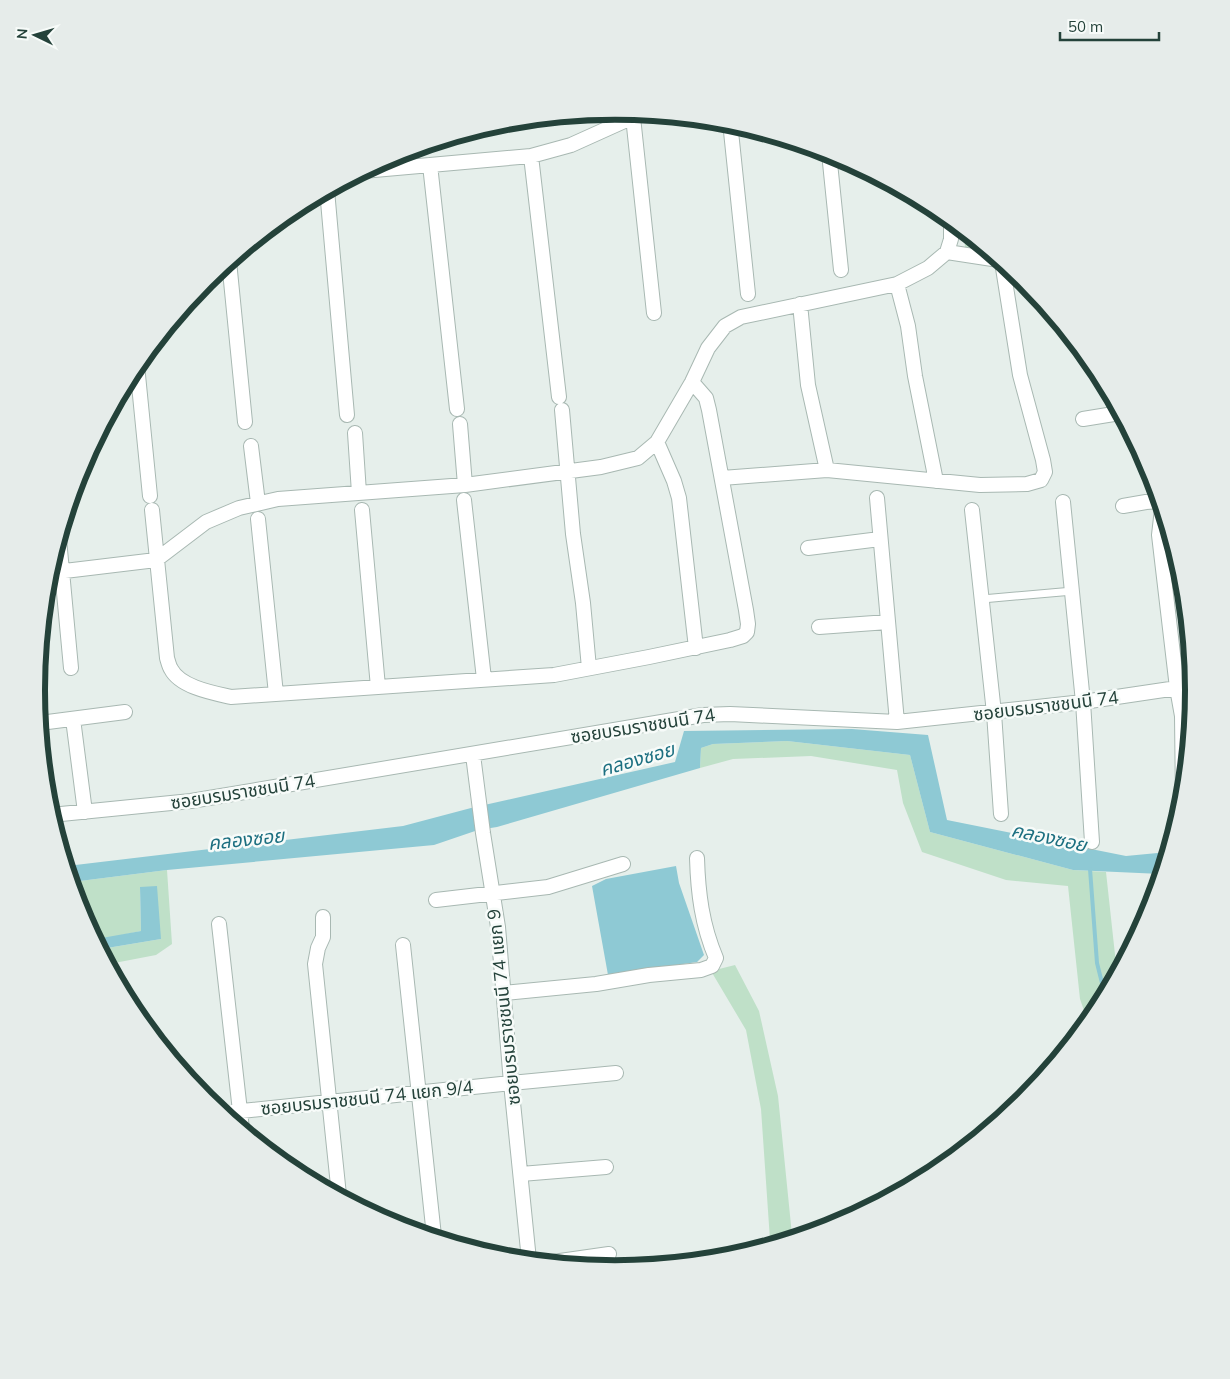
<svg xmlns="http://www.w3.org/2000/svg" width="1230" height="1379" viewBox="0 0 1230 1379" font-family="Mulish,'Noto Sans Thai',sans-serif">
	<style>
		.green { fill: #bfe0c8 }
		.water { fill: #8ec9d4 }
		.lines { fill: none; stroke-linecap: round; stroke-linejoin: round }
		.stream { stroke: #8ec9d4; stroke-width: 4 }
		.service-casing { stroke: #a8b8b2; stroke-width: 9 }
		.minor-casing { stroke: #a8b8b2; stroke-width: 16 }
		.service { stroke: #fff; stroke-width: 7 }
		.minor { stroke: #fff; stroke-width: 14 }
		.labels { text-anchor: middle; stroke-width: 5; stroke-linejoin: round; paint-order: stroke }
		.street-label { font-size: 18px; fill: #24423a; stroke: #f7fbf9 }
		.water-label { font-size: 19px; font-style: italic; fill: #1c6f80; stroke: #f7fbf9 }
		.rim { fill: none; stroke: #24423a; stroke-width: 6 }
	</style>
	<rect width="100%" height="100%" fill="#e6efeb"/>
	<path class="green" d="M 964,231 L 988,251 L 965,248 Z
		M 787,741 L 910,755 L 930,832 L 1073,870 L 1106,872 L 1117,973 L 1096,1011 L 1088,1022 L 1080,999 L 1068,886 L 1006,880 L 922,852 L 903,803 L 897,770 L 811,756 L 733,759 L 700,768 L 701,748 L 713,744 Z
		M 167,870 L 172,944 L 156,955 L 109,964 L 101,949 L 161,939 L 140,887 L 141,931 L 98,940 L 96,939 L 80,911 L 72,882 Z
		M 735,965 L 759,1011 L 778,1096 L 792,1235 L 770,1240 L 761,1109 L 746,1030 L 711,971 Z"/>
	<path class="water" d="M 852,729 L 928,735 L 947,820 L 1126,856 L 1168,852 L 1161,874 L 1073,870 L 930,832 L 910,755 L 787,741 L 713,744 L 701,748 L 700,768 L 497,827 L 478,830 L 434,845 L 167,870 L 72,882 L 67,866 L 403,826 L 471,808 L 675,762 L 684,731 Z
		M 676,866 L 679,883 L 704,955 L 697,962 L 608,975 L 592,886 L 606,879 Z
		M 157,886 L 161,939 L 101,949 L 96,939 L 141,931 L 140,887 Z"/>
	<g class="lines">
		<path class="stream" d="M 1090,869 L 1097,963 L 1105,995"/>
		<g class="service-casing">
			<path id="service" d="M 982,599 L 1073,591"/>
		</g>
		<g class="minor-casing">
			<path id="minor" d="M 633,117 L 654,313
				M 730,122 L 748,294
				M 829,153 L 841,270
				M 531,156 L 559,397
				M 430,165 L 457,409
				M 363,171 L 531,156 L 571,145 L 642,113
				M 327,190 L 347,415
				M 947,252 L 999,260
				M 229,261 L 245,422
				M 897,284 L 908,326 L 915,376 L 936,481
				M 800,304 L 808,385 L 827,470
				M 137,365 L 150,496
				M 562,410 L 573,534 L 583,603 L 589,668
				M 1083,419 L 1120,413
				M 460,424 L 465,485
				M 355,433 L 359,493
				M 657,442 L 674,481 L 679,498 L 696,648
				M 251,446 L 258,503
				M 722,478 L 827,470 L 980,485 L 1027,484 L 1041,480 L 1045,472 L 1043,460 L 1020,375 L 1002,262
				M 877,498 L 897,722
				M 464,500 L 484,679
				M 1063,502 L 1083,702 L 1092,842
				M 1123,506 L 1146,502 L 1160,501
				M 152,510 L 167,658 C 168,661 169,666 171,669 C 180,687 213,693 231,697 L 554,675 L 649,657 L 730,640 L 743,636 L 747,632 L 748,624 L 746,610 L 709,410 L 706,398 L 692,382
				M 362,510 L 378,687
				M 972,510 L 994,713 L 1001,814
				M 258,519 L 276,694
				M 59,539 L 71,668
				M 808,548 L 880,539
				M 48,573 L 156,560 L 206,522 L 239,508 L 278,499 L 465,485 L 601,467 L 638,458 L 657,442 L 692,382 L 708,348 L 725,326 L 741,317 L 897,284 L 928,268 L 947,252 L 951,239 L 951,220
				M 819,627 L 888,622
				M 1177,688 L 1182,716 L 1183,802
				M 73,719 L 85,812
				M 40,723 L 125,712
				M 473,755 L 483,833 L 498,927 L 511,1083 L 529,1260
				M 51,815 L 191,801 L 703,715 L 730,714 L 897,722 L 1083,702 L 1177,688 L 1159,535 L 1162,509
				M 436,900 L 548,887 L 623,864
				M 323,917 L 323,937 L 318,948 L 315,964 L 339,1195
				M 219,924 L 242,1129
				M 403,945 L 434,1236
				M 504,993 L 596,984 L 649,975 L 701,970 L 712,966 L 716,958 C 702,925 698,893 697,858
				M 223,1113 L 511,1083 L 616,1073
				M 521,1174 L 606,1167
				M 553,1262 L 609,1254"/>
		</g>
		<use href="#service" class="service"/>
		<use href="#minor" class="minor"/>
	</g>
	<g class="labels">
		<g class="street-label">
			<text transform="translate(1046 706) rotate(-7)" y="6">ซอยบรมราชชนนี 74</text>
			<text transform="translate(643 726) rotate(-9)" y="6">ซอยบรมราชชนนี 74</text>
			<text transform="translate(243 792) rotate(-9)" y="6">ซอยบรมราชชนนี 74</text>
			<text transform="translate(504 1007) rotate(-96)" y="6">ซอยบรมราชชนนี 74 แยก 9</text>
			<text transform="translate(367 1098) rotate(-6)" y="6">ซอยบรมราชชนนี 74 แยก 9/4</text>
		</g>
		<g class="water-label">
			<text transform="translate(637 759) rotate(-16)" y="7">คลองซอย</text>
			<text transform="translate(1049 837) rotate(12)" y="7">คลองซอย</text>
			<text transform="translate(246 839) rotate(-6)" y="7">คลองซอย</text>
		</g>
	</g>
	<path d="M0 0H1230V1379H0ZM45 690a570 570 0 1 1 1140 0a570 570 0 1 1-1140 0Z" fill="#e6ecea" fill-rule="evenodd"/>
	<path class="rim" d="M45 690a570 570 0 1 1 1140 0a570 570 0 1 1-1140 0Z"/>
	<g transform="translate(35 35) rotate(275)" stroke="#f7fbf9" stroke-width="4" paint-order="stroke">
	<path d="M0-4L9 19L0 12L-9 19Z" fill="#24423a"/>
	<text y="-8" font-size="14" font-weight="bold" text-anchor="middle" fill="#24423a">N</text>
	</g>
	<path d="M1060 32v8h99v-8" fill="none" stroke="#24423a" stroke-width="2.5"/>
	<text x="1068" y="32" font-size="15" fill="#24423a" stroke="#f7fbf9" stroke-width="4" paint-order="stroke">50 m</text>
</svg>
